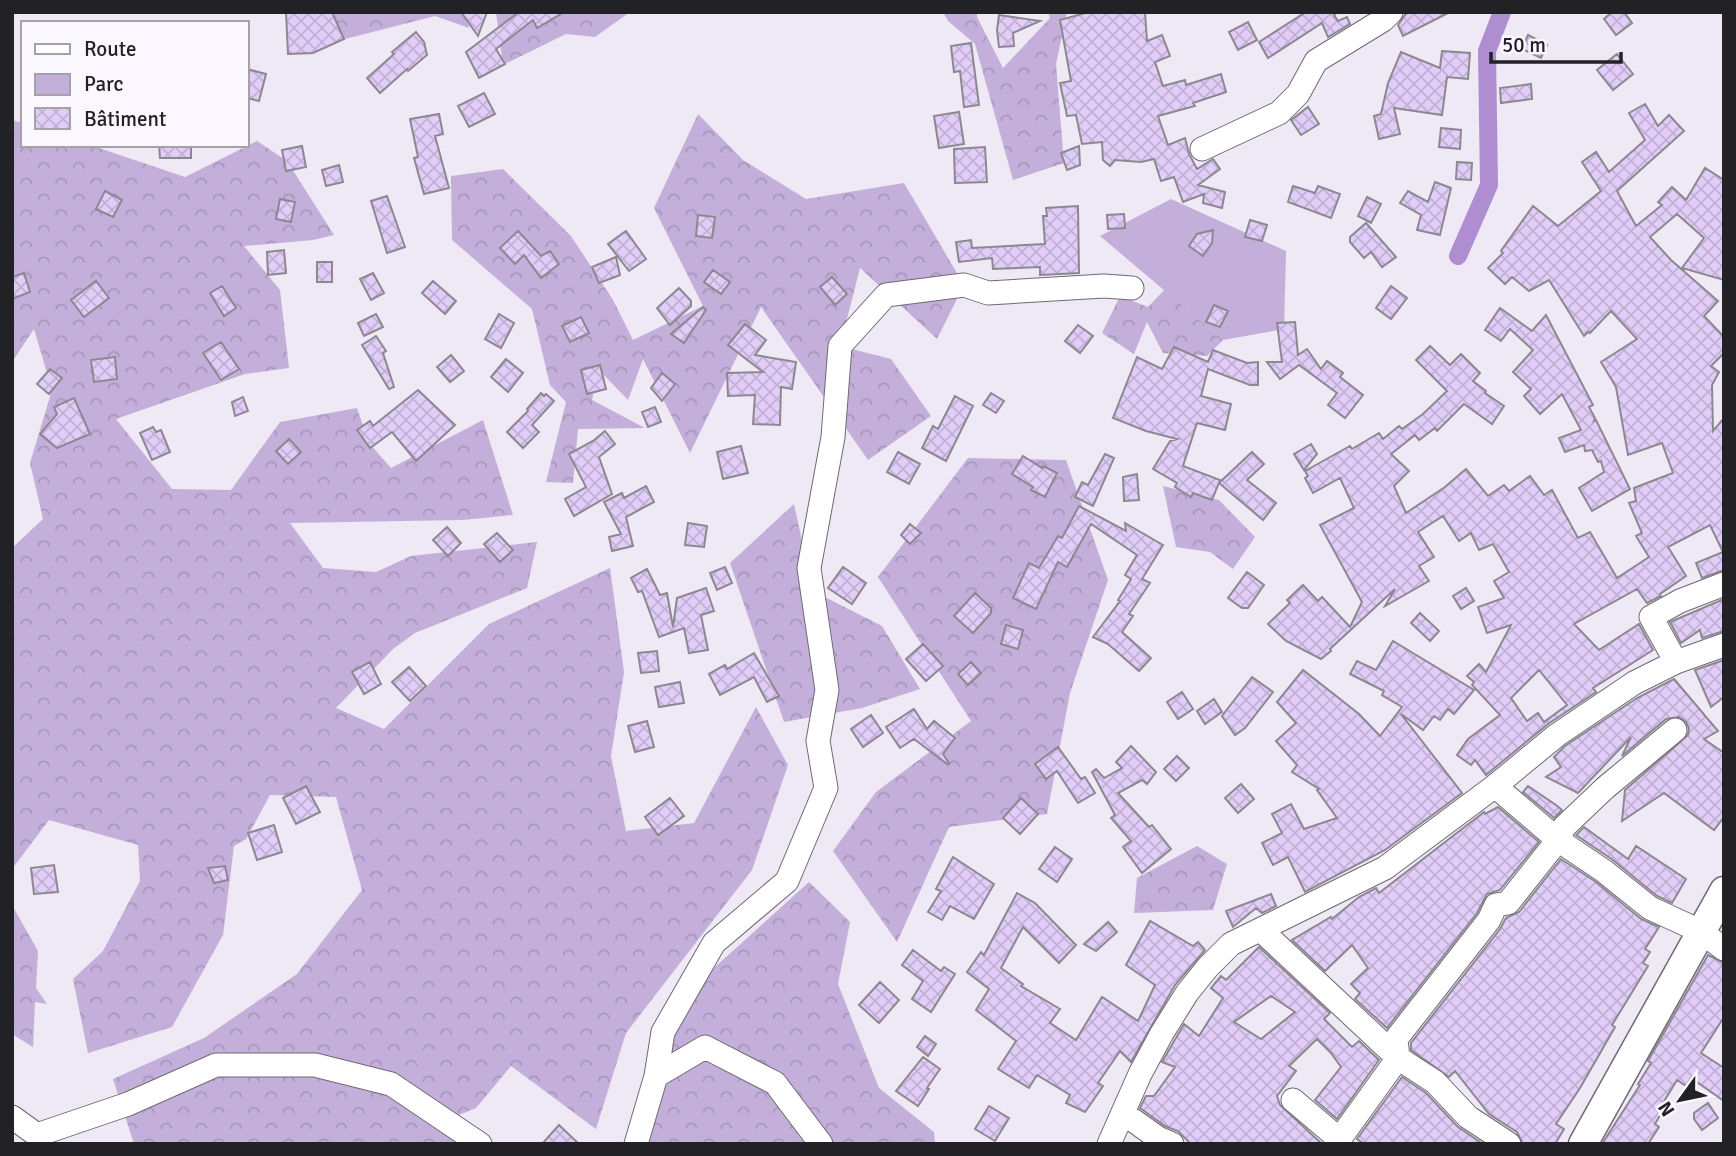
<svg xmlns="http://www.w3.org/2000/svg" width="1736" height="1156" viewBox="0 0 1736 1156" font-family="Signika,sans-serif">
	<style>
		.green { fill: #c3afda }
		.forest { fill: url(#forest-crowns) }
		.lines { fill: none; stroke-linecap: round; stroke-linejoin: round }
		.canal { stroke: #ae8dd1; stroke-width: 18 }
		.building { fill: url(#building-cross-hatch); stroke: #8c8892; stroke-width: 2; fill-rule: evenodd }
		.minor-casing { stroke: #6e6973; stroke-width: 25 }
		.major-casing { stroke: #6e6973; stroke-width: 31 }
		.minor { stroke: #fff; stroke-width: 23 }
		.major { stroke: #fff; stroke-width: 28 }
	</style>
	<defs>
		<pattern id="forest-crowns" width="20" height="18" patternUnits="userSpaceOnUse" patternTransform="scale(1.75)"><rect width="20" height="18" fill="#c3afda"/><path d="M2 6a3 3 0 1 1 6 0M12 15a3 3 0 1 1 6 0" fill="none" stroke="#a796bb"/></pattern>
		<pattern id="building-cross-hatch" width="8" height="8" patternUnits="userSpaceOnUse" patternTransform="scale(1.75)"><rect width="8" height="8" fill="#e1cdf8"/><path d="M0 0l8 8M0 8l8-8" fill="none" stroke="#c1b0d4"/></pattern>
	</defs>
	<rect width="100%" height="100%" fill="#eee9f4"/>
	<path class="green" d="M 1171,199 L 1286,251 L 1284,329 L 1223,340 L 1100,236 Z"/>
	<path class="forest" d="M 327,12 L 466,12 L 469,28 L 435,16 L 310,48 Z
		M 496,12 L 630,12 L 595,37 L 566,34 L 503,65 Z
		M 943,12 L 977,12 L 977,17 L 1003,68 L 1050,18 L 1048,12 L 1067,12 L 1056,64 L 1064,163 L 1013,180 L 975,44 L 948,21 Z
		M 698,114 L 743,160 L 806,199 L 904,183 L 964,285 L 937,339 L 860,268 L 840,346 L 891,359 L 931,416 L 868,460 L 761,307 L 690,453 L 643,359 L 628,400 L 598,369 L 592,400 L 645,428 L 578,429 L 573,483 L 546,482 L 566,402 L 550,385 L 532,309 L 452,240 L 451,176 L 503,169 L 571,236 L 613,300 L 633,340 L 703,306 L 654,208 Z
		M 12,120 L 23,123 L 23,145 L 90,145 L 185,177 L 257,141 L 287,161 L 334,235 L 313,240 L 244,246 L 280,290 L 289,368 L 245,374 L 116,419 L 172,489 L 231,490 L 280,422 L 357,408 L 369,443 L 391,468 L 483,420 L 513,515 L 463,520 L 290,523 L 323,568 L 376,572 L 411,556 L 537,542 L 527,588 L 415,633 L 393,649 L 336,708 L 384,729 L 489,624 L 610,568 L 624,672 L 611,756 L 626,831 L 694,823 L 756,707 L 788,765 L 752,870 L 626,1033 L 596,1129 L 511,1066 L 476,1108 L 435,1125 L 457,1144 L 134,1144 L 113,1079 L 204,1038 L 297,974 L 362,890 L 336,797 L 270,795 L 246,839 L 234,846 L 223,935 L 172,1027 L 88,1053 L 73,979 L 103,951 L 140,881 L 138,845 L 49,820 L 12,869 L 12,548 L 43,519 L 30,463 L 52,390 L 34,329 L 12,362 Z
		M 1164,290 L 1223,340 L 1207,356 L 1163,353 L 1147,322 L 1134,354 L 1102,333 L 1120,296 L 1148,307 Z
		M 968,458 L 1066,460 L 1108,580 L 1070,693 L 1047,814 L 949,827 L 897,942 L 833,851 L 876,792 L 971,721 L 878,577 Z
		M 1163,486 L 1219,500 L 1255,537 L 1233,569 L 1210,552 L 1176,547 Z
		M 794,504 L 813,591 L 882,626 L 920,689 L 862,708 L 784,722 L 730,563 Z
		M 1197,846 L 1227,864 L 1213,910 L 1134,913 L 1137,878 Z
		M 809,882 L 850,922 L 838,984 L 879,1088 L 934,1132 L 935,1144 L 645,1144 L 684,995 Z
		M 12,905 L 38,951 L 36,988 L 47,1004 L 35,1002 L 33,1047 L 12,1034 Z"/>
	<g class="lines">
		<path class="canal" d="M 1458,256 L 1489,185 L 1487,51 L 1502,12"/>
	</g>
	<path class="building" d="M 286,12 L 332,12 L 344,39 L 313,53 L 288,54 Z
		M 461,12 L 487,12 L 478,36 Z
		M 519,12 L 564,12 L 537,28 L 533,20 L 496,49 L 505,64 L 479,78 L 466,52 Z
		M 1089,12 L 1145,12 L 1147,41 L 1162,35 L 1170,56 L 1155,62 L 1163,86 L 1185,80 L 1186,85 L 1221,74 L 1226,92 L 1193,103 L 1195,106 L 1158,116 L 1168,145 L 1185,138 L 1189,154 L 1197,169 L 1213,159 L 1220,169 L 1198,185 L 1225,192 L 1222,208 L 1203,203 L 1204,194 L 1183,202 L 1174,177 L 1161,181 L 1154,159 L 1141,162 L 1115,160 L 1110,166 L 1103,160 L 1102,142 L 1082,144 L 1076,115 L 1067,116 L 1060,83 L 1071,81 L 1060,20 Z
		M 1306,12 L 1338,12 L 1334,15 L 1338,21 L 1347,17 L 1350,24 L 1328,37 L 1322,23 L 1268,58 L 1259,42 Z
		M 1409,12 L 1450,12 L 1403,36 L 1398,25 L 1405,15 Z
		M 1612,12 L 1624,12 L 1632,23 L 1616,35 L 1604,19 Z
		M 999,15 L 1040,21 L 1013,33 L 1014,46 L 999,47 L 997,30 Z
		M 1248,22 L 1257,40 L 1238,50 L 1229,32 Z
		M 416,32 L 424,42 L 427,55 L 408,71 L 407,69 L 380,93 L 367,78 L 394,54 L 392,52 Z
		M 1528,35 L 1547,45 L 1541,58 L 1522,49 Z
		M 971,43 L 979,105 L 964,107 L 960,71 L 954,72 L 951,46 Z
		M 1442,51 L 1470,53 L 1468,79 L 1447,77 L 1442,115 L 1394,108 L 1400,134 L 1379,139 L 1374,116 L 1381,114 L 1388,83 L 1401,52 L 1440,68 Z
		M 1617,54 L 1633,74 L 1613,90 L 1597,70 Z
		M 247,69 L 266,74 L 259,101 L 247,98 Z
		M 1531,84 L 1532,99 L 1501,103 L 1500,88 Z
		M 484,93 L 495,114 L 469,127 L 458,106 Z
		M 1645,104 L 1658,126 L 1669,115 L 1684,131 L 1617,191 L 1636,226 L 1662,205 L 1658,202 L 1672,187 L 1686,200 L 1705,168 L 1724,180 L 1724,280 L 1682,268 L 1704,238 L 1677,214 L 1650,237 L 1671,260 L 1718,301 L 1704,316 L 1724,337 L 1724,353 L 1711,366 L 1719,372 L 1712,385 L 1713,431 L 1724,418 L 1724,570 L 1702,578 L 1696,563 L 1723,552 L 1710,525 L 1668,547 L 1686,576 L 1660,594 L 1661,596 L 1647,603 L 1637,589 L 1574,624 L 1599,650 L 1639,624 L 1653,650 L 1593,688 L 1596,692 L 1548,724 L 1486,775 L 1475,760 L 1471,765 L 1457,755 L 1468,739 L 1500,715 L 1472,685 L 1474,682 L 1467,676 L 1479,664 L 1486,672 L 1511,625 L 1487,633 L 1478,607 L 1504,598 L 1494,581 L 1509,572 L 1493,544 L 1479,550 L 1471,533 L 1459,541 L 1443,516 L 1418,532 L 1434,557 L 1419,566 L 1429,581 L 1385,606 L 1395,589 L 1330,649 L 1331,651 L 1321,659 L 1286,641 L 1268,624 L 1290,603 L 1287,600 L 1303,585 L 1318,601 L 1322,597 L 1350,627 L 1362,602 L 1320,525 L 1354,508 L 1340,478 L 1313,493 L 1305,478 L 1308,476 L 1305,471 L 1350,446 L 1352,449 L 1379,433 L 1383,439 L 1399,426 L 1402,429 L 1423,414 L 1447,391 L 1416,360 L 1430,346 L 1450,365 L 1461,354 L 1480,373 L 1473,381 L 1486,391 L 1485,393 L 1504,406 L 1492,424 L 1464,404 L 1437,431 L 1435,428 L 1419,440 L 1415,435 L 1391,454 L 1409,471 L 1394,486 L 1406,513 L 1445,487 L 1466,469 L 1488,496 L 1504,485 L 1509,491 L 1530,476 L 1544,495 L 1552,490 L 1578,538 L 1590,532 L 1617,578 L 1649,557 L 1636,536 L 1642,533 L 1629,503 L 1636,501 L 1634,488 L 1673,473 L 1662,443 L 1628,455 L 1616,387 L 1601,362 L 1637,339 L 1611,311 L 1590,333 L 1588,332 L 1584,336 L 1549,280 L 1529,291 L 1512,277 L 1505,284 L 1488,268 L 1503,253 L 1501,251 L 1533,206 L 1558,226 L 1601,191 L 1582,162 L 1596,152 L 1609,172 L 1645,140 L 1629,113 ZM 1539,670 L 1567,705 L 1544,722 L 1538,713 L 1527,721 L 1511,698 Z
		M 1308,107 L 1319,124 L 1301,135 L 1291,120 Z
		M 959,112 L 964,144 L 939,148 L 934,116 Z
		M 439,114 L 443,134 L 435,136 L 449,188 L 424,194 L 414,158 L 418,157 L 410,119 Z
		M 1441,128 L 1461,130 L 1460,149 L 1439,147 Z
		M 159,145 L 191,145 L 191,158 L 160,158 Z
		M 302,146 L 306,167 L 286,171 L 282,150 Z
		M 1079,146 L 1080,165 L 1067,170 L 1061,153 Z
		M 985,147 L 987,182 L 955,183 L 954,149 Z
		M 1457,162 L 1472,163 L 1471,180 L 1456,179 Z
		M 339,165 L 343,182 L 326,186 L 322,170 Z
		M 1435,182 L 1451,188 L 1440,235 L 1417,230 L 1421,215 L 1400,203 L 1408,191 L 1428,202 Z
		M 1293,186 L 1315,193 L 1318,186 L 1340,194 L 1331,218 L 1288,202 Z
		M 105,191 L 122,200 L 113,217 L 96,209 Z
		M 387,196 L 405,247 L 387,253 L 371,201 Z
		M 1367,197 L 1381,204 L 1371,223 L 1358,216 Z
		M 280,199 L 295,202 L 291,222 L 276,219 Z
		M 1078,206 L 1079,273 L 1040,275 L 1040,267 L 993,269 L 992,258 L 959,262 L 956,242 L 971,240 L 972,248 L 1045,244 L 1043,216 L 1047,216 L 1046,208 Z
		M 1124,214 L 1125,228 L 1108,229 L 1107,215 Z
		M 698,215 L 715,217 L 712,238 L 696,236 Z
		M 1250,220 L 1267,225 L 1262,241 L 1245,237 Z
		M 1366,223 L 1396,257 L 1382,267 L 1371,252 L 1364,258 L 1350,242 L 1350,237 Z
		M 1213,230 L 1212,243 L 1203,256 L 1189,246 L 1197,234 Z
		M 518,231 L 541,256 L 550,251 L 559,264 L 541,278 L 524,255 L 515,264 L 500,248 Z
		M 626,231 L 646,259 L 629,271 L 608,244 Z
		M 284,250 L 286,273 L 268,275 L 267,252 Z
		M 616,257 L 620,275 L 599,283 L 592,267 Z
		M 317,262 L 332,262 L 332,282 L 317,282 Z
		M 713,270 L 730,282 L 721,294 L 704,282 Z
		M 24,273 L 30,292 L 12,299 L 12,277 Z
		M 373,273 L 384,293 L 371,300 L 360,279 Z
		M 832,277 L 847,294 L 835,305 L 820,287 Z
		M 96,281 L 109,298 L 84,317 L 71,300 Z
		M 433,281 L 456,301 L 445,314 L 422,293 Z
		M 222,286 L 236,308 L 224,316 L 210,293 Z
		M 1391,286 L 1407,298 L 1391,319 L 1376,308 Z
		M 679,288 L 691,301 L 691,306 L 670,325 L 657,308 Z
		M 1214,305 L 1228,311 L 1220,327 L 1206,322 Z
		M 703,307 L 706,310 L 684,343 L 671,334 Z
		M 1500,308 L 1532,331 L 1546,315 L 1593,405 L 1589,407 L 1595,418 L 1594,421 L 1596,420 L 1630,489 L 1592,511 L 1579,488 L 1604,472 L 1601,461 L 1598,462 L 1592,450 L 1585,451 L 1584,445 L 1565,452 L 1559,438 L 1581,430 L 1562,394 L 1540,414 L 1524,396 L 1531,389 L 1513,372 L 1533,350 L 1510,329 L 1501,341 L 1485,330 Z
		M 376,314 L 383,327 L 364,336 L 358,323 Z
		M 499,314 L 514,323 L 501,348 L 485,339 Z
		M 581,317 L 589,333 L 570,342 L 562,326 Z
		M 1295,322 L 1298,355 L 1307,349 L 1321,369 L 1327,361 L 1343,373 L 1340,377 L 1363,395 L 1345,418 L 1328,405 L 1337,393 L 1299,365 L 1280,379 L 1267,362 L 1282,362 L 1277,323 Z
		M 745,324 L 766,340 L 755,355 L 796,362 L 792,389 L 781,387 L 780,425 L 753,424 L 755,395 L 728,396 L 727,373 L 763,372 L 728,345 Z
		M 1078,325 L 1093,336 L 1080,353 L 1065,341 Z
		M 376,336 L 386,351 L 383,353 L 394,387 L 389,389 L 362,345 Z
		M 221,342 L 239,369 L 221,380 L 203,353 Z
		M 1174,347 L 1208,362 L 1213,350 L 1247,363 L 1258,362 L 1258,385 L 1250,385 L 1208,369 L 1201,396 L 1231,404 L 1225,430 L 1197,423 L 1183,466 L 1220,480 L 1212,500 L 1193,493 L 1191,497 L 1175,487 L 1177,483 L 1153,469 L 1170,441 L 1177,439 L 1146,431 L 1113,418 L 1137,357 L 1162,369 Z
		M 451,355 L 464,371 L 450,382 L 437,367 Z
		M 115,357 L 117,379 L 94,382 L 91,360 Z
		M 506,359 L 523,373 L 508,392 L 491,377 Z
		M 600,365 L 606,389 L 587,394 L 581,370 Z
		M 50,369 L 62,378 L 49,394 L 37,384 Z
		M 662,373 L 675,384 L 662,401 L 651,388 Z
		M 418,390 L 455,425 L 416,461 L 392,432 L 370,448 L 357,430 L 370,421 L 373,426 Z
		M 541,393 L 544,396 L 546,394 L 554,401 L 532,425 L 539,432 L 523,448 L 507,432 L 528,411 L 527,409 Z
		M 991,393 L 1004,401 L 996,413 L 983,405 Z
		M 955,396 L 973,406 L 946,461 L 922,448 L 933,426 L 938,429 Z
		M 243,397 L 248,411 L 235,416 L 232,402 Z
		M 74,398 L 90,434 L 57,448 L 40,434 L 57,414 L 54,407 Z
		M 655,407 L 661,422 L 648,427 L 642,412 Z
		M 153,427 L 156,432 L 161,430 L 170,452 L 152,460 L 140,433 Z
		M 605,431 L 615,444 L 599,457 L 612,494 L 574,516 L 565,499 L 586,487 L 569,454 L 593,441 Z
		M 289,439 L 301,452 L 288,464 L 276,451 Z
		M 1311,444 L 1317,454 L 1304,470 L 1294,454 Z
		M 741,446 L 748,473 L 723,479 L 717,452 Z
		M 898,452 L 920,464 L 909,484 L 887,472 Z
		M 1252,452 L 1264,464 L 1247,480 L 1276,503 L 1263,520 L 1219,483 Z
		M 1105,454 L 1114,458 L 1093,506 L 1075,497 L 1082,482 L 1088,485 Z
		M 1023,456 L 1042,468 L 1043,466 L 1057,473 L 1045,497 L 1031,490 L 1033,487 L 1012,474 Z
		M 1137,474 L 1139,500 L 1124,501 L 1123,477 Z
		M 646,486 L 654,502 L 626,517 L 633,546 L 612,551 L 609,537 L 621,534 L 604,502 L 622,493 L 624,498 Z
		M 1079,506 L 1126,531 L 1125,523 L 1163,545 L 1142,579 L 1150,583 L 1129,614 L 1133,616 L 1122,632 L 1151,658 L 1139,671 L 1108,644 L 1093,637 L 1120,601 L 1118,600 L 1131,579 L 1125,575 L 1137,555 L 1091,524 L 1067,567 L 1058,562 L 1036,609 L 1013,598 L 1029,563 L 1039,568 L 1058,536 L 1062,538 Z
		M 688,523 L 707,526 L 704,547 L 685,545 Z
		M 910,524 L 921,533 L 910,544 L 901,535 Z
		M 447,527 L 461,543 L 448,556 L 433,540 Z
		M 497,533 L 513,550 L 500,562 L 484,544 Z
		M 725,567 L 732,583 L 717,590 L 710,573 Z
		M 843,567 L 866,583 L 852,604 L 828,588 Z
		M 647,569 L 660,595 L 667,593 L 673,627 L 677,598 L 706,588 L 714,611 L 701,615 L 708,650 L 689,653 L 684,628 L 659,637 L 642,591 L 638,592 L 631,578 Z
		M 1247,572 L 1264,585 L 1248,608 L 1242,608 L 1228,598 Z
		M 1466,588 L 1474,601 L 1461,609 L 1453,596 Z
		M 975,593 L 991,608 L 991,613 L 973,633 L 954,616 Z
		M 1724,599 L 1724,631 L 1702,638 L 1700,630 L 1681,643 L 1670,622 Z
		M 1420,613 L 1439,631 L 1430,641 L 1411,623 Z
		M 1006,625 L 1023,630 L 1018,649 L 1001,644 Z
		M 1393,641 L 1474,690 L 1454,714 L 1448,709 L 1440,720 L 1434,716 L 1423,730 L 1401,714 L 1462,793 L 1385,850 L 1305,892 L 1288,857 L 1273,865 L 1262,843 L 1282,833 L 1272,814 L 1291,804 L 1304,829 L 1337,818 L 1317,790 L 1319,789 L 1292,772 L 1297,765 L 1276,741 L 1296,723 L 1277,702 L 1303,670 L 1359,714 L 1380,736 L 1402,707 L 1382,695 L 1384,691 L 1350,674 L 1357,661 L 1376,670 Z
		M 923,644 L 943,666 L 926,681 L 906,659 Z
		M 657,651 L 659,671 L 641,673 L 638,653 Z
		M 754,653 L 779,696 L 767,702 L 754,677 L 720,695 L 709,674 L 725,665 L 727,669 Z
		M 1724,660 L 1724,697 L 1711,707 L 1695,670 Z
		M 370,662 L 381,684 L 364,694 L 352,672 Z
		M 971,662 L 981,673 L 968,685 L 958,674 Z
		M 409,667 L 426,686 L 410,701 L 392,682 Z
		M 1252,677 L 1273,692 L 1245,728 L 1235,735 L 1222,716 Z
		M 1674,679 L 1718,731 L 1704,739 L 1724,753 L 1724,817 L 1714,830 L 1664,793 L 1622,821 L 1625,790 L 1688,735 L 1689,728 L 1686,722 L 1679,717 L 1666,719 L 1622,756 L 1631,737 L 1578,793 L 1546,777 L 1561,767 L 1554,757 L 1565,746 L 1637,698 Z
		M 680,682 L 684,703 L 659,707 L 655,687 Z
		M 1182,692 L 1193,709 L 1178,719 L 1167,702 Z
		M 1214,699 L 1222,712 L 1205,724 L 1197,711 Z
		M 914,709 L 927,729 L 934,721 L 955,738 L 943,754 L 949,763 L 947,764 L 914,739 L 900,748 L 886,727 Z
		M 871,715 L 883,733 L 863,747 L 851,729 Z
		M 647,721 L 654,747 L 635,752 L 628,726 Z
		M 1131,746 L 1156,772 L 1147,784 L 1142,780 L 1118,793 L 1149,827 L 1152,825 L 1171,849 L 1142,873 L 1123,847 L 1131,841 L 1111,818 L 1115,815 L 1092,772 L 1096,769 L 1104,778 L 1122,768 L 1116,762 Z
		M 1058,747 L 1081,779 L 1085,777 L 1095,793 L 1078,803 L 1057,771 L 1046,779 L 1035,764 Z
		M 1177,756 L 1189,768 L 1176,781 L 1164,769 Z
		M 1241,784 L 1254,799 L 1238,813 L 1225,798 Z
		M 306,786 L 320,812 L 296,824 L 283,798 Z
		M 1528,786 L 1556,805 L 1562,810 L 1554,818 L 1523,792 Z
		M 670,798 L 684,816 L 658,835 L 645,817 Z
		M 1021,798 L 1038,814 L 1020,834 L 1003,818 Z
		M 1498,807 L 1539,842 L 1500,890 L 1487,894 L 1477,913 L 1387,1028 L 1355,999 L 1360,993 L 1351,984 L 1368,968 L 1352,945 L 1325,971 L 1292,940 L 1331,917 L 1332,919 L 1359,897 L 1376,888 L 1379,893 L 1484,812 L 1485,814 Z
		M 274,825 L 282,852 L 257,860 L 248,833 Z
		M 1584,827 L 1628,859 L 1636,846 L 1686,879 L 1672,903 L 1657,896 L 1613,860 L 1576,835 Z
		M 1055,847 L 1072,859 L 1057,882 L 1039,869 Z
		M 953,857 L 994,884 L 974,919 L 950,906 L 942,920 L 928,912 L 941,891 L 936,889 Z
		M 1561,859 L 1596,882 L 1641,919 L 1659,927 L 1645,949 L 1650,952 L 1643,963 L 1648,966 L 1612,1025 L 1615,1027 L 1580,1088 L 1556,1124 L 1564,1129 L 1555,1144 L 1523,1144 L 1517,1132 L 1489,1114 L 1455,1071 L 1449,1077 L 1411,1050 L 1411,1043 L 1500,929 L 1506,918 L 1519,912 Z
		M 54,865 L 58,892 L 34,894 L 31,868 Z
		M 225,866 L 228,880 L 214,883 L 208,868 Z
		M 1017,893 L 1035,903 L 1076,945 L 1059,963 L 1023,927 L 1001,968 L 1023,984 L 1021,986 L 1060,1009 L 1050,1023 L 1076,1040 L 1102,997 L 1138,1021 L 1155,985 L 1126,965 L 1150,921 L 1193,946 L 1198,942 L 1205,950 L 1175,985 L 1131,1062 L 1120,1051 L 1098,1083 L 1103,1086 L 1085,1112 L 1066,1103 L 1070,1095 L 1037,1075 L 1029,1088 L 998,1069 L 1016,1041 L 976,1010 L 989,989 L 967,972 L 981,952 L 984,955 Z
		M 1271,894 L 1276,906 L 1262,913 L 1256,908 L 1233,927 L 1226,911 Z
		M 1108,922 L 1117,932 L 1096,951 L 1084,944 Z
		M 1259,947 L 1330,1013 L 1324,1019 L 1352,1047 L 1359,1041 L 1379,1060 L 1337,1119 L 1315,1100 L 1341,1067 L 1331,1053 L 1317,1039 L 1289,1066 L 1296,1071 L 1277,1096 L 1280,1105 L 1322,1144 L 1191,1144 L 1178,1131 L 1165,1126 L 1140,1108 L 1146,1096 L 1154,1096 L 1175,1067 L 1162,1062 L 1184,1024 L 1199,1036 L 1223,998 L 1211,988 L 1221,976 L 1226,980 ZM 1271,996 L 1295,1012 L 1261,1039 L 1234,1022 Z
		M 913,950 L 941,971 L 944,967 L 955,974 L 931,1012 L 912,999 L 923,981 L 902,965 Z
		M 1708,955 L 1724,963 L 1724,1017 L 1701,1053 L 1724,1068 L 1724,1101 L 1691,1078 L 1686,1086 L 1677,1080 L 1660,1108 L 1663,1110 L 1655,1124 L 1659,1127 L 1648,1144 L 1602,1144 L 1640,1085 L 1638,1084 L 1651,1063 L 1648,1061 Z
		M 880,982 L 899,1000 L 879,1023 L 859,1005 Z
		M 925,1036 L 936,1044 L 928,1056 L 917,1047 Z
		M 923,1057 L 940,1069 L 927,1088 L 929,1089 L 918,1106 L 896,1091 Z
		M 1402,1077 L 1426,1093 L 1458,1127 L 1483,1144 L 1364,1144 L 1357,1139 Z
		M 1708,1103 L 1718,1118 L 1702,1130 L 1694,1119 L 1694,1113 Z
		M 989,1106 L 1009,1118 L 995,1141 L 975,1129 Z
		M 559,1125 L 579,1144 L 542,1144 Z"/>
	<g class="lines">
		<g class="minor-casing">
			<path id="minor" d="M 1202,149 L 1279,113 L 1298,94 L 1316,61 L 1383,20 L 1391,12
				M 1676,662 L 1651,617 L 1680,601 L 1724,584
				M 1495,786 L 1558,840 L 1604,871 L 1650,908 L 1700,931 L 1724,949
				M 1262,931 L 1398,1058 L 1435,1082 L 1468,1117 L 1509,1144
				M 656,1076 L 705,1047 L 775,1083 L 821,1144
				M 1293,1100 L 1339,1139
				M 1123,1113 L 1158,1138 L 1172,1144
				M 12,1117 L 37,1135 L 128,1104 L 216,1065 L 315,1065 L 391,1084 L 480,1144
				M 636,1144 L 656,1076 L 663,1032 L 714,943 L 787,881 L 826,788 L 818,741 L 827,690 L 809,568 L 833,437 L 840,346 L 886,295 L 964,285 L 988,293 L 1104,286 L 1132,288
				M 1109,1144 L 1140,1074 L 1162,1033 L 1187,993 L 1208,967 L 1231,944 L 1385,868 L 1495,786 L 1557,735 L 1634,683 L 1676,662 L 1724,645
				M 1336,1144 L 1398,1058 L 1396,1039 L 1489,920 L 1496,905 L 1508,903 L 1558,840 L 1564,827 L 1605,788 L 1675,730"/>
		</g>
		<g class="major-casing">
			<path id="major" d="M 1583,1144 L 1724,891"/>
		</g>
		<use href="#minor" class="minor"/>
		<use href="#major" class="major"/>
	</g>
	<rect width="1736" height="1156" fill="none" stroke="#222125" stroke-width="28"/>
	<rect x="21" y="21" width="228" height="126" fill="#faf7fe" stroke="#a4a1a7" stroke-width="2"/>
	<rect x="35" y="44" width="35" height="10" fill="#ffffff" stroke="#a4a1a7" stroke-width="2"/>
	<text x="84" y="56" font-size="21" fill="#222125">Route</text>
	<rect x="35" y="74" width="35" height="21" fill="#c3afda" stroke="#a4a1a7" stroke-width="2"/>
	<text x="84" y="91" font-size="21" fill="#222125">Parc</text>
	<rect x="35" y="108" width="35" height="21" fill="url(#building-cross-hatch)" stroke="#a4a1a7" stroke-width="2"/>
	<text x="84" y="126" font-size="21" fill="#222125">Bâtiment</text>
	<g transform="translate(1680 1100) rotate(237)" stroke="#faf7fe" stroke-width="5" paint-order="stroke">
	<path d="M0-5L12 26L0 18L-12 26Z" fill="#222125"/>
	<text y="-10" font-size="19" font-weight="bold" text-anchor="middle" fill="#222125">N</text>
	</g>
	<path d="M1491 52v10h130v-10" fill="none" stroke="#222125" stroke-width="3.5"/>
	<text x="1502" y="52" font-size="21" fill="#222125" stroke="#faf7fe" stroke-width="5" paint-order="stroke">50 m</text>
</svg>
